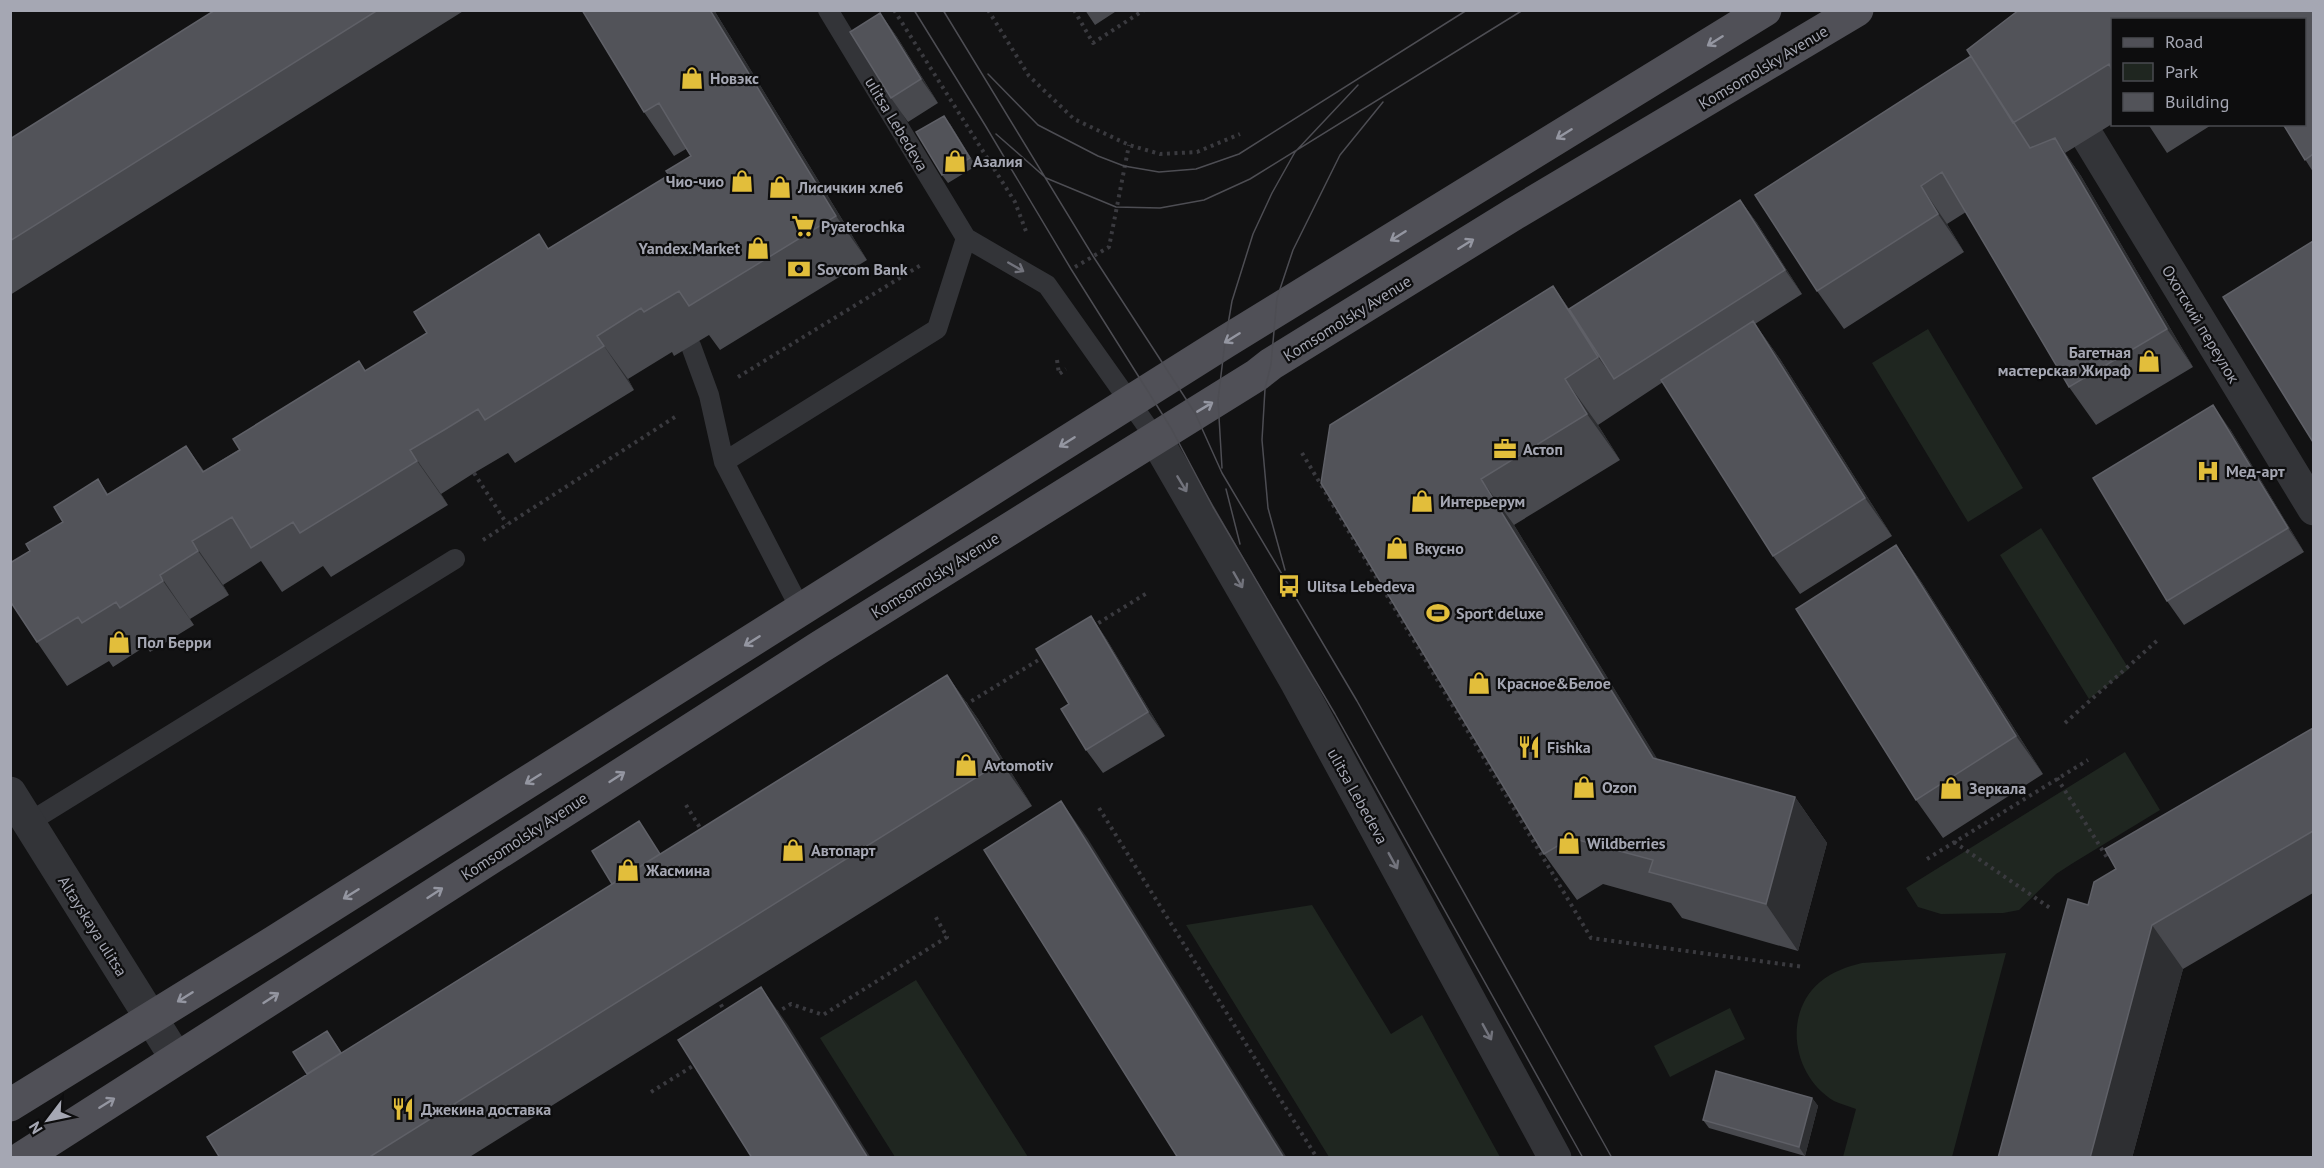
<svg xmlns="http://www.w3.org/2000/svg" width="2324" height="1168" viewBox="0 0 2324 1168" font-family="'PT Sans',sans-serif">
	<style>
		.green { fill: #1f2620 }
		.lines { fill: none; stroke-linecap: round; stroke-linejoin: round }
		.path { stroke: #3a3a3f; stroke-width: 4; stroke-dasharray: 3 4.5; stroke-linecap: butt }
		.service { stroke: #333438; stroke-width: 20 }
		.minor { stroke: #333438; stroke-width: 33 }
		.primary { stroke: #505057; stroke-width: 33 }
		.tram { stroke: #4d4d53; stroke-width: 1.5 }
		.wall { fill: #48494e }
		.shaded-wall { fill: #2e2f32 }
		.building { fill: #525359; stroke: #5f6067; stroke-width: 1.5 }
		.oneway { stroke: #9496a1 }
		.oneway2 { stroke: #72737c }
		.labels { text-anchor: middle; stroke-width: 4.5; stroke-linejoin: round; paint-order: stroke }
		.street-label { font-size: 16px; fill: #a5a7b3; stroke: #0d0d0e }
		.poi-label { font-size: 16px; font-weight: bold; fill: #a5a7b3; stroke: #0d0d0e; text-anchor: start }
	</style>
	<rect width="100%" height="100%" fill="#121213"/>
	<path class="green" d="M 1928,329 L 2023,488 L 1968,522 L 1872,363 Z
		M 2041,528 L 2129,669 L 2089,699 L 2000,555 Z
		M 2125,752 L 2160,810 L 2073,863 L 2056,874 L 2019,910 L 2003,913 L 1941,914 L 1918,907 L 1906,888 Z
		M 1312,905 L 1391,1034 L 1422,1015 L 1500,1157 L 1329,1157 L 1186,925 Z
		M 2006,953 L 1952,1157 L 1843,1157 L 1856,1109 C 1849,1106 1840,1104 1834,1101 C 1793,1077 1782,1014 1820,982 C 1833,971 1847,967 1862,963 Z
		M 916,980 L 1028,1157 L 895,1157 L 820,1038 Z
		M 1730,1008 L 1745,1039 L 1670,1077 L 1654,1046 Z"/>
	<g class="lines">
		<path class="path" d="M 894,10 L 1015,202 L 1027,234
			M 988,10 L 1029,76 L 1074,119 L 1129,145 L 1160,154 L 1197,152 L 1240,134
			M 1074,10 L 1093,43 L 1144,10
			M 1075,267 L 1109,247 L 1129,145
			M 1057,360 L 1059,374 L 1066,369
			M 738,377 L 921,265
			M 1302,453 L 1591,938 L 1804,967
			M 474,473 L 507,524
			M 483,540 L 678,415
			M 1092,627 L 1147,593
			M 965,705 L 1045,656
			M 2065,723 L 2160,638
			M 2057,778 L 2108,859
			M 686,805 L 702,831
			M 1099,808 L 1317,1158
			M 1954,842 L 2050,908
			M 1927,859 L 2088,760
			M 717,998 L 727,1015
			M 776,1013 L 791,1004 L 823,1015 L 947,937 L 934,914
			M 651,1092 L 696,1064"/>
		<path class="service" d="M 828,10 L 966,238 L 1047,285 L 1156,439
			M 691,346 L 709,395 L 724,462 L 801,610
			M 724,462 L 937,329 L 966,238
			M 28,823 L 455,559"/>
		<path class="minor" d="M 2089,139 L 2314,509
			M 1156,439 L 1297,683 L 1555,1158
			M 10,793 L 176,1058"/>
		<path class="primary" d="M 10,1105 L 274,942 L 1225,342 L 1765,10
			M 22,1158 L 820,647 L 1257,375 L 1271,364 L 1514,214 L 1857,10"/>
		<path class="tram" d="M 914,10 L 985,125 L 1071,269 L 1171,428 L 1213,507 L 1335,714 L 1583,1158
			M 943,10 L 1093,256 L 1195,413 L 1222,473 L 1357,701 L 1612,1158
			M 988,74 L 1038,125 L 1098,156 L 1124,166 L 1159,172 L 1196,169 L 1239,154 L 1467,10
			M 996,134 L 1046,178 L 1116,207 L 1160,208 L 1204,200 L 1250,179 L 1523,10
			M 1222,468 L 1218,400 L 1225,342 L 1232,301 L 1253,234 L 1272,193 L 1295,152 L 1358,85
			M 1226,489 L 1240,544
			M 1285,570 L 1268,508 L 1262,440 L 1265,389 L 1271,364 L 1277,298 L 1293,250 L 1340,155 L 1383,102"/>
	</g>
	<path class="wall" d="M 215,10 L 465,10 L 10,295 L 10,139 Z
		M 714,10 L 867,260 L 720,350 L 709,335 L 674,356 L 672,352 L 628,379 L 634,390 L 515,463 L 508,453 L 474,473 L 441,494 L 448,505 L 331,577 L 323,566 L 282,592 L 261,561 L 223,585 L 229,595 L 190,619 L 194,625 L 150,652 L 146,646 L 113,667 L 109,661 L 67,686 L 37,642 L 30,551 L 63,522 L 98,479 L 108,494 L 186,446 L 204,471 L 427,333 L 549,248 L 669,175 L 691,156 L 686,149 L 674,156 L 644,112 Z
		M 1085,10 L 1118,10 L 1095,25 Z
		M 2019,10 L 2313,10 L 2313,172 L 2283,124 L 2304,124 L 2304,20 L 2112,20 L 2112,124 L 2065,153 L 2081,176 L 2193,367 L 2096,425 L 2069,387 L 1966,212 L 1947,224 L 1964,252 L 1844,329 L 1817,291 L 1755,195 L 1971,56 L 1967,50 L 2011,16 Z
		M 880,13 L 897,37 L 938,103 L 908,122 L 891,98 Z
		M 950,124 L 976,166 L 948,183 L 942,175 Z
		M 2148,124 L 2213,124 L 2167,153 Z
		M 1740,200 L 1757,223 L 1802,294 L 1755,324 L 1780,359 L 1892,536 L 1800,594 L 1773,556 L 1663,382 L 1598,425 L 1620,460 L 1514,525 L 1657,759 L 1795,797 L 1827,843 L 1798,951 L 1682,918 L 1671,903 L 1603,884 L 1577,900 L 1544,854 L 1321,483 L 1553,286 L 1569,309 Z
		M 2230,429 L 2304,552 L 2184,625 L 2167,601 Z
		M 1896,545 L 1922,583 L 2043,774 L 1943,838 L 1916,800 Z
		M 1091,616 L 1107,640 L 1165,736 L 1103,773 L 1086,750 L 1069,704 Z
		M 947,675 L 978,719 L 1032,806 L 468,1158 L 220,1158 L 307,1074 L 327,1031 L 342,1053 L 612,884 L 639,821 L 660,854 Z
		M 2313,728 L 2313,893 L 2183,969 L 2132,1158 L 1998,1158 L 2088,905 L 2116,869 Z
		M 1812,1098 L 1818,1106 L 1805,1156 L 1709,1128 L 1703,1120 Z"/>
	<path class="shaded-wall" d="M 710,10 L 714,10 L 867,260 L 836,216 Z
		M 880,13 L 897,37 L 938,103 L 921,79 Z
		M 944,116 L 950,124 L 976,166 L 970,158 Z
		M 2055,138 L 2081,176 L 2193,367 L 2167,329 Z
		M 1921,186 L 1947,224 L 1964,252 L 1938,214 Z
		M 1740,200 L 1757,223 L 1802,294 L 1785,270 Z
		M 1553,286 L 1586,333 L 1614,379 L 1598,357 Z
		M 1753,321 L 1780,359 L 1892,536 L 1865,498 Z
		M 597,336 L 628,379 L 634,390 L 604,346 Z
		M 1565,379 L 1598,425 L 1620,460 L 1587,414 Z
		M 2213,405 L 2230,429 L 2304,552 L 2288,528 Z
		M 186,446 L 217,490 L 203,472 Z
		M 410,450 L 441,494 L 448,505 L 417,461 Z
		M 1481,479 L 1514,525 L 1685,804 L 1653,758 Z
		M 192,541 L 223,585 L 229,595 L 198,551 Z
		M 1896,545 L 1922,583 L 2043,774 L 2016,736 Z
		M 160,575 L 190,619 L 194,625 L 163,581 Z
		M 1091,616 L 1107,640 L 1165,736 L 1148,712 Z
		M 947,675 L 978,719 L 1032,806 L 1001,762 Z
		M 1795,797 L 1827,843 L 1798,951 L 1766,904 Z
		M 1061,801 L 1088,839 L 1287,1158 L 1284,1158 Z
		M 2152,925 L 2183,969 L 2132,1158 L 2090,1158 Z
		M 761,987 L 788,1025 L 871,1158 L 868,1158 Z
		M 1812,1098 L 1818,1106 L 1805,1156 L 1799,1147 Z"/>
	<path class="building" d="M 215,10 L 378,10 L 10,241 L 10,139 Z
		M 582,10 L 710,10 L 836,216 L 689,306 L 679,291 L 644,312 L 641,308 L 597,336 L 604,346 L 485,420 L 478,409 L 444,430 L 410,450 L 417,461 L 300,533 L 293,522 L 251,548 L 232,517 L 192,541 L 198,551 L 160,575 L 163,581 L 120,608 L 116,602 L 82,623 L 78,617 L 37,642 L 10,601 L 10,563 L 30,551 L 26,544 L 63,522 L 54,507 L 98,479 L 107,495 L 186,446 L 203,472 L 240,450 L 233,439 L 359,361 L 365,371 L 427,333 L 414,312 L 539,234 L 548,249 L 669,175 L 666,171 L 691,156 L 659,103 L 644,112 Z
		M 2019,10 L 2313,10 L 2313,154 L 2305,160 L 2283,124 L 2304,124 L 2304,20 L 2112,20 L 2112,70 L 2109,64 L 2013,123 L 1967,50 L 2011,16 Z
		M 880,13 L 921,79 L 891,98 L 850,32 Z
		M 1971,56 L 2030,148 L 2055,138 L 2167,329 L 2069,387 L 1942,172 L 1921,186 L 1938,214 L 1817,291 L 1755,195 Z
		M 944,116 L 970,158 L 942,175 L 916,132 Z
		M 1740,200 L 1785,270 L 1614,379 L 1569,309 Z
		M 2313,241 L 2313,442 L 2223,297 Z
		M 1553,286 L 1598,357 L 1565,379 L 1587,414 L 1481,479 L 1653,758 L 1795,797 L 1766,904 L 1649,872 L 1653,860 L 1571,838 L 1544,854 L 1321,483 L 1330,425 Z
		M 1753,321 L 1865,498 L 1773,556 L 1661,380 Z
		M 2213,405 L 2288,528 L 2167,601 L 2093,478 Z
		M 1896,545 L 2016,736 L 1916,800 L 1796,609 Z
		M 1091,616 L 1148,712 L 1086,750 L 1061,709 L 1069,704 L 1036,649 Z
		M 947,675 L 1001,762 L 368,1158 L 220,1158 L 207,1137 Z
		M 2313,728 L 2313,831 L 2152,925 L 2090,1158 L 1998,1158 L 2068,899 L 2088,905 L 2094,882 L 2116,869 L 2105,849 Z
		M 1061,801 L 1284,1158 L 1178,1158 L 984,850 Z
		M 639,821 L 660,854 L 612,884 L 592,851 Z
		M 761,987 L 868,1158 L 752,1158 L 678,1040 Z
		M 327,1031 L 341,1053 L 307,1074 L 293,1052 Z
		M 1716,1071 L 1812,1098 L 1799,1147 L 1703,1120 Z"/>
	<defs><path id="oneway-shaft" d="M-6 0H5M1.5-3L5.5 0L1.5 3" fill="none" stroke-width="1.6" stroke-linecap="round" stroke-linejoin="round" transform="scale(1.5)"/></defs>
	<g class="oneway">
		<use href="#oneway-shaft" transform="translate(1715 41) rotate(148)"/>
		<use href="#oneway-shaft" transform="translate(1564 134) rotate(148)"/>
		<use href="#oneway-shaft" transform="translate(1398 236) rotate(148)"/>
		<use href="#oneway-shaft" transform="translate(1466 244) rotate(-32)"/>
		<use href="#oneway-shaft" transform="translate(1232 338) rotate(148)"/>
		<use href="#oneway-shaft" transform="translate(1205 407) rotate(-31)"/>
		<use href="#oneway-shaft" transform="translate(1067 442) rotate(148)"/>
		<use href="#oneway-shaft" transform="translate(752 641) rotate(148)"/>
		<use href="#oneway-shaft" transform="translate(617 777) rotate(-33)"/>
		<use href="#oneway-shaft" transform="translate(533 779) rotate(148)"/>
		<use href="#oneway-shaft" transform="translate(435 893) rotate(-33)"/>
		<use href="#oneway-shaft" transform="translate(351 894) rotate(148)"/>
		<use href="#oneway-shaft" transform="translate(185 997) rotate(148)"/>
		<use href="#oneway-shaft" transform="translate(271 998) rotate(-33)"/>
		<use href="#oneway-shaft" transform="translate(107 1103) rotate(-32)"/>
	</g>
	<g class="oneway2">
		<use href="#oneway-shaft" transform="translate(1016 267) rotate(30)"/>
		<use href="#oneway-shaft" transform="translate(1182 484) rotate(59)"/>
		<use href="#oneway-shaft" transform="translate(1238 580) rotate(60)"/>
		<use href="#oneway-shaft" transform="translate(1393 861) rotate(61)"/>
		<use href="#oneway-shaft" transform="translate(1487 1032) rotate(61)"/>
	</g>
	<defs>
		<g id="shop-bare" transform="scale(1.8)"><path d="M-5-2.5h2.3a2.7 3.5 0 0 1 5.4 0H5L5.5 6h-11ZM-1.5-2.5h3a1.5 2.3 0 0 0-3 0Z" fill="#e2be3b" stroke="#0d0d0e" stroke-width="2.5" paint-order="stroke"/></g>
		<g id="supermarket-bare" transform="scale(1.8)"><path d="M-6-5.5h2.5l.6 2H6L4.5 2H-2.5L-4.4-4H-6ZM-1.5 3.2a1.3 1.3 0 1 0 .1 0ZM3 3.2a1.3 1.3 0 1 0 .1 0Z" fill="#e2be3b" stroke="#0d0d0e" stroke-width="2.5" paint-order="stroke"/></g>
		<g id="bank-bare" transform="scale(1.8)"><path d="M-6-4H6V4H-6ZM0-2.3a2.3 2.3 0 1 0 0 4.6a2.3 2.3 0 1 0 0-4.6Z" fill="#e2be3b" stroke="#0d0d0e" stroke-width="2.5" paint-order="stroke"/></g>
		<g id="office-bare" transform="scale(1.8)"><path d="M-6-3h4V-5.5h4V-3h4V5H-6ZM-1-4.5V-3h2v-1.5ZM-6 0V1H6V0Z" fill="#e2be3b" stroke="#0d0d0e" stroke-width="2.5" paint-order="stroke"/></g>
		<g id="hospital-bare" transform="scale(1.8)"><path d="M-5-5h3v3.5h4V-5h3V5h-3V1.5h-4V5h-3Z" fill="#e2be3b" stroke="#0d0d0e" stroke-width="2.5" paint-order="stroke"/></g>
		<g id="bus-bare" transform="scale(1.8)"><path d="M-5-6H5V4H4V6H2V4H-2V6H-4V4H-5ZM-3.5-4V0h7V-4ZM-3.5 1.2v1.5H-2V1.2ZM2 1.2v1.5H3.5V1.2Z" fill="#e2be3b" stroke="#0d0d0e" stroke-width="2.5" paint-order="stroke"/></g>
		<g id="stadium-bare" transform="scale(1.8)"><path d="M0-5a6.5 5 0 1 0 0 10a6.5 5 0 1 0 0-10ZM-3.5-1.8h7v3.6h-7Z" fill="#e2be3b" stroke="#0d0d0e" stroke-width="2.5" paint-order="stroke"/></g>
		<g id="restaurant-bare" transform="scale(1.8)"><path d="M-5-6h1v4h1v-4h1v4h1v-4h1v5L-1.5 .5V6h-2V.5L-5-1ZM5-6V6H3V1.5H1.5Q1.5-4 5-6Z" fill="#e2be3b" stroke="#0d0d0e" stroke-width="2.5" paint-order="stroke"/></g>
	</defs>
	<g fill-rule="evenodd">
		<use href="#shop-bare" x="692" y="78"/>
		<use href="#shop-bare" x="955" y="161"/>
		<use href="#shop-bare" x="742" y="181"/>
		<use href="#shop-bare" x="780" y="187"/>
		<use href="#supermarket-bare" x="803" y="226"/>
		<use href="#shop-bare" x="758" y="248"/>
		<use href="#bank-bare" x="799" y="269"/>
		<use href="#shop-bare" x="2149" y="361"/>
		<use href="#office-bare" x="1505" y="449"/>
		<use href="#hospital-bare" x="2208" y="471"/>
		<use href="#shop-bare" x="1422" y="501"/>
		<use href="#shop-bare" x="1397" y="548"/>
		<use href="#bus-bare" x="1289" y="586"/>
		<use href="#stadium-bare" x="1438" y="613"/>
		<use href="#shop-bare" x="119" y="642"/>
		<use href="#shop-bare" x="1479" y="683"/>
		<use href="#restaurant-bare" x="1529" y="747"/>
		<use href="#shop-bare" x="966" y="765"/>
		<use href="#shop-bare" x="1584" y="787"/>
		<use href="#shop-bare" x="1951" y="788"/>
		<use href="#shop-bare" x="1569" y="843"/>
		<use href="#shop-bare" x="793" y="850"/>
		<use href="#shop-bare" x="628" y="870"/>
		<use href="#restaurant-bare" x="403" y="1109"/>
	</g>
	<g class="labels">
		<g class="street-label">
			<text transform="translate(1763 67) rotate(-31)" y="6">Komsomolsky Avenue</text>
			<text transform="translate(897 124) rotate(59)" y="6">ulitsa Lebedeva</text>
			<text transform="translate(1347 318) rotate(-32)" y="6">Komsomolsky Avenue</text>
			<text transform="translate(2201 324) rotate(59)" y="6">Охотский переулок</text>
			<text transform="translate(935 575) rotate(-32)" y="6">Komsomolsky Avenue</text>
			<text transform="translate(1358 796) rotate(61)" y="6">ulitsa Lebedeva</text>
			<text transform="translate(524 836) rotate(-33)" y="6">Komsomolsky Avenue</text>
			<text transform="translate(93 926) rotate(58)" y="6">Altayskaya ulitsa</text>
		</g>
		<g class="poi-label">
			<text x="710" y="84">Новэкс</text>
			<text x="973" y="167">Азалия</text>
			<text x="724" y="187" text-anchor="end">Чио-чио</text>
			<text x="798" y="193">Лисичкин хлеб</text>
			<text x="821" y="232">Pyaterochka</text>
			<text x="740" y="254" text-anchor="end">Yandex.Market</text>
			<text x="817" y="275">Sovcom Bank</text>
			<text x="2131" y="358" text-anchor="end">Багетная<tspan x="2131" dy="18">мастерская Жираф</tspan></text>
			<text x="1523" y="455">Астоп</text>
			<text x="2226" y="477">Мед-арт</text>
			<text x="1440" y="507">Интерьерум</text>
			<text x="1415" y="554">Вкусно</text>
			<text x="1307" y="592">Ulitsa Lebedeva</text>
			<text x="1456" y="619">Sport deluxe</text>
			<text x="137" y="648">Пол Берри</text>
			<text x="1497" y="689">Красное&amp;Белое</text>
			<text x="1547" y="753">Fishka</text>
			<text x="984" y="771">Avtomotiv</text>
			<text x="1602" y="793">Ozon</text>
			<text x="1969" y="794">Зеркала</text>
			<text x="1587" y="849">Wildberries</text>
			<text x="811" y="856">Автопарт</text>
			<text x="646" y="876">Жасмина</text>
			<text x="421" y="1115">Джекина доставка</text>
		</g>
	</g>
	<rect width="2324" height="1168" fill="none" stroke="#a5a7b3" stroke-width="24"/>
	<rect x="2111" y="18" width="195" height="108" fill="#0d0d0e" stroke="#4a4b50" stroke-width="1.5"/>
	<rect x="2123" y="38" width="30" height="9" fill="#505057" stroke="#4a4b50" stroke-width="1.5"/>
	<text x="2165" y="48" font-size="18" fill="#a5a7b3">Road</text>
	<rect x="2123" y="63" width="30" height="18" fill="#1f2620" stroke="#4a4b50" stroke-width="1.5"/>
	<text x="2165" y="78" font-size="18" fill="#a5a7b3">Park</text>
	<rect x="2123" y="93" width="30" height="18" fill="#525359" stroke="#4a4b50" stroke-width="1.5"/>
	<text x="2165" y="108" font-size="18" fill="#a5a7b3">Building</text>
	<g transform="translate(48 1120) rotate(238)" stroke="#0d0d0e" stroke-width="4.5" paint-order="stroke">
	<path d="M0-4.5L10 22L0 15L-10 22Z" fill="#a5a7b3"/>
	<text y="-9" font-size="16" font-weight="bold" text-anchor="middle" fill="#a5a7b3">N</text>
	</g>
</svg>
